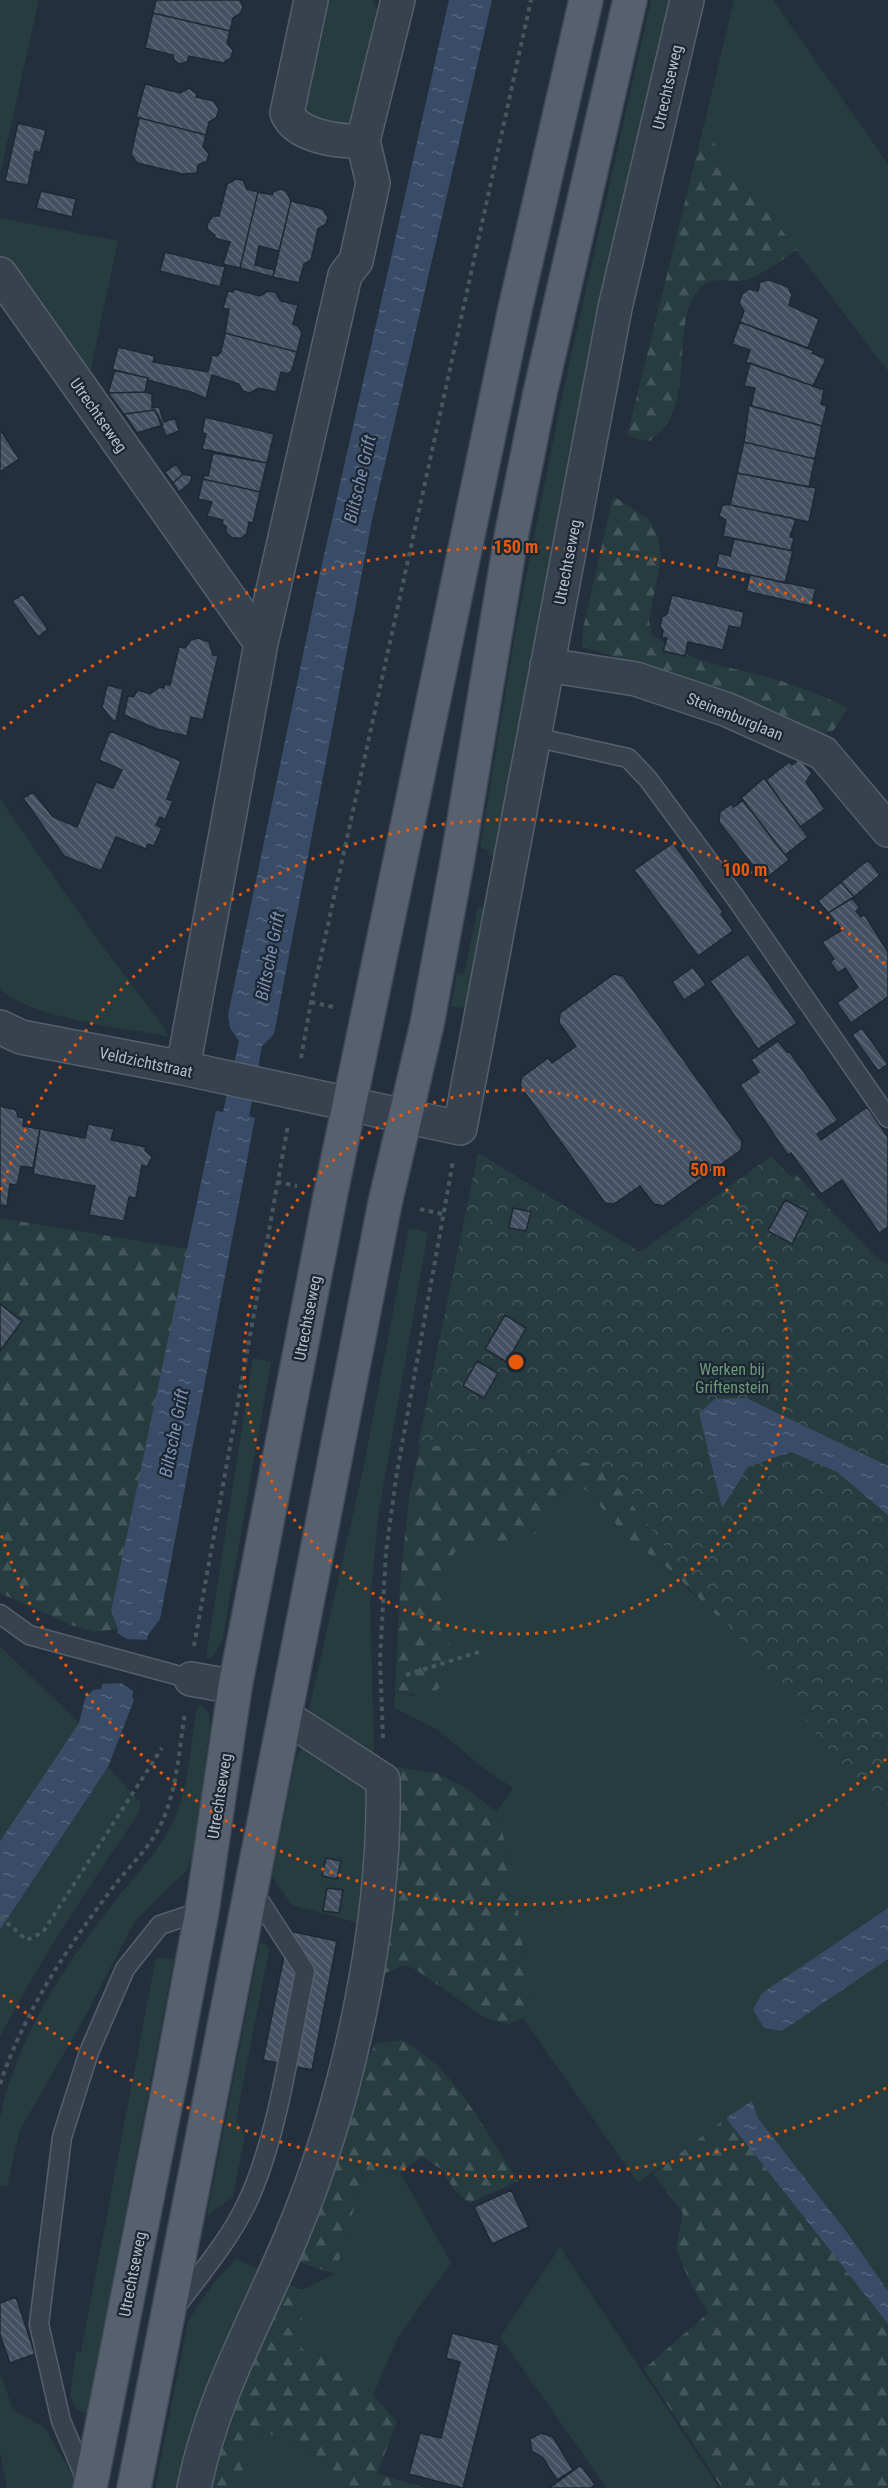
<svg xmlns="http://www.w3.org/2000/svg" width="888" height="2488" viewBox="0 0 888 2488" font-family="'Roboto Condensed',sans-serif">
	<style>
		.grass { fill: #263c3f }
		.forest { fill: url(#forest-firs) }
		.park { fill: url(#park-crowns) }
		.water { fill: url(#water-ripples) }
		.pier { fill: #242f3e }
		.building { fill: url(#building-back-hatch); stroke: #1f2835; stroke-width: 1.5 }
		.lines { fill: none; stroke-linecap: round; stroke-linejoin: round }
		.lane-casing { stroke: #565f6c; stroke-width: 21 }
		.street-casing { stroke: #565f6c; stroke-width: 36 }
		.primary-casing { stroke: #414a57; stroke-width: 36 }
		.path { stroke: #44595c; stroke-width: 4; stroke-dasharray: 4.5 4.5; stroke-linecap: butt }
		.lane { stroke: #38414e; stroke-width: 18 }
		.street { stroke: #38414e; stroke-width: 33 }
		.primary { stroke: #56606e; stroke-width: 33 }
		.ring { fill: none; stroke: #e8590c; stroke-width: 3; stroke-dasharray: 3 6 }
		.labels { text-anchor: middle; stroke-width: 4.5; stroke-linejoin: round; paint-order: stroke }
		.street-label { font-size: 16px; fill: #b4bcc9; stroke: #1d2633 }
		.park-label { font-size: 16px; fill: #6b9a76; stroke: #1d2633 }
		.water-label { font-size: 18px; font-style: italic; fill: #7c92b1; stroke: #1d2633 }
		.centre { fill: #e8590c; stroke: #1d2633; stroke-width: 3 }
		.ring-label { font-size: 18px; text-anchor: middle; font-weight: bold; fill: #e8590c; stroke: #1d2633; stroke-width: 4.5; stroke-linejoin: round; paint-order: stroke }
	</style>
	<defs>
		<pattern id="forest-firs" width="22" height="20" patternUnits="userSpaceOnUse" patternTransform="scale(1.5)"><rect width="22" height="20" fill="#263c3f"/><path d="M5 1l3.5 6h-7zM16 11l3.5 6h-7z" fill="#435659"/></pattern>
		<pattern id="park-crowns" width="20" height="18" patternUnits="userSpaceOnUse" patternTransform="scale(1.5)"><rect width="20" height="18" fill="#263c3f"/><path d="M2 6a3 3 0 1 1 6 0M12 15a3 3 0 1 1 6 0" fill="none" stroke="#435659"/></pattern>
		<pattern id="water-ripples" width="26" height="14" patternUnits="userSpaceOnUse" patternTransform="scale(1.5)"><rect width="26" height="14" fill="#394c67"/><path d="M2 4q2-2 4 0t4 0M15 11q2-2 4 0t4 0" fill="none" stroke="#53647b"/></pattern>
		<pattern id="building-back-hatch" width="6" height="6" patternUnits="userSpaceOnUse" patternTransform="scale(1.5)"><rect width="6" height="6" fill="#455162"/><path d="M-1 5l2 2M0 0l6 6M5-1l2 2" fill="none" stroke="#5d6877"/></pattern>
	</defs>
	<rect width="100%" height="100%" fill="#242f3e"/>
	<path class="grass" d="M 0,0 L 39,0 L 0,174 Z
		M 324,0 L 373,0 L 377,10 L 355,112 L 347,123 L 336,128 L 301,112 Z
		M 651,0 L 671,0 L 497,856 L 488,855 L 489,851 L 480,848 L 517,623 L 561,401 Z
		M 734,0 L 773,0 L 888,164 L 888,371 L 703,129 Z
		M 0,218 L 118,241 L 87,387 L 0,261 Z
		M 0,799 L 97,939 L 164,1027 L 168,1036 C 128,1029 24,1017 0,988 Z
		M 478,907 L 489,909 L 469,1009 L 451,1006 L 457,973 L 464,974 Z
		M 409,1228 L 428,1232 L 378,1516 L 370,1603 L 374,1751 L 367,1756 L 308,1714 L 363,1470 Z
		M 253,1358 L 271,1362 L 222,1642 L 211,1659 L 206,1658 Z
		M 575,1484 L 586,1490 L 629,1539 L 670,1570 L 689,1591 L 770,1651 L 888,1821 L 888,1908 L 762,1993 L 782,2031 L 888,1959 L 888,2291 L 846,2231 L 758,2118 L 752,2101 L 638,2183 L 523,2018 L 530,2001 L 531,1977 L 522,1942 L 512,1865 L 496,1812 L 513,1788 L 486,1770 L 438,1730 L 394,1708 L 395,1692 L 414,1696 L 450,1647 C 444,1615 427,1546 478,1542 C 497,1540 515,1546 532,1535 C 553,1522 541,1498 575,1484 Z
		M 0,1646 L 79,1723 L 0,1841 Z
		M 202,1705 L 209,1714 L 210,1729 L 192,1859 L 186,1871 L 135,1921 L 83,2020 L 20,2130 L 7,2186 L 0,2186 C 0,2165 0,2139 0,2118 C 14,2045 62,1968 108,1910 C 133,1877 163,1850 178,1810 C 189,1779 191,1744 196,1712 L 198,1706 Z
		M 306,1745 L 363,1779 L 376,1811 L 365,1925 L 292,1905 L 272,1877 L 296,1757 Z
		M 108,1767 L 141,1803 L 138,1814 C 89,1887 40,1959 0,2037 L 0,1930 Z
		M 260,1943 L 267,1945 L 269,1950 L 236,2120 L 245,2134 L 233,2197 L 207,2216 Z
		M 156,1957 L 174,1959 L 87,2413 L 77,2410 L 70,2396 L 76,2352 L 81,2352 Z
		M 365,2170 L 400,2172 L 451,2263 L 398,2337 L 373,2395 L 347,2366 L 301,2349 L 301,2290 L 335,2274 Z
		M 560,2247 L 718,2486 L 716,2488 L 607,2488 L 500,2337 Z
		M 236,2259 L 259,2269 L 212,2374 L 191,2434 L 178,2488 L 155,2488 L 188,2321 L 213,2284 Z
		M 0,2373 L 13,2410 L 44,2427 L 75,2479 L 73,2488 L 7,2488 L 0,2451 Z
		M 258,2432 L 277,2436 L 325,2461 L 346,2488 L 240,2488 L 249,2440 Z"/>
	<path class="forest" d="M 703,129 L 797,250 C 781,260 759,278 740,281 C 729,282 714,277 704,285 C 663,319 704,407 649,441 L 627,436 Z
		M 613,496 L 649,519 L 658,537 L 661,558 L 649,621 L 652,634 C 686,663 730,666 771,678 C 798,686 824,696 848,708 L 833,731 L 817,735 L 656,669 L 582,647 L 583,629 Z
		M 795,1174 L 878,1259 L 888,1264 L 888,1466 L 770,1651 L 732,1630 L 670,1570 L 629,1539 L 586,1490 L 575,1484 C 542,1498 555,1514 537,1532 C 513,1557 469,1526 450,1559 C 426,1602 475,1665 430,1696 L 395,1692 L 401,1572 L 409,1498 L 443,1340 L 593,1271 L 713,1233 Z
		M 0,1218 L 188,1249 L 118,1629 L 94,1632 L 71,1625 L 0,1593 Z
		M 397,1767 L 436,1773 L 468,1789 L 496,1812 L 512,1865 L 522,1942 L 531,1977 L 530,2001 L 523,2018 L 509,2024 L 485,2018 L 415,1969 L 404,1965 L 385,1973 Z
		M 401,2040 C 452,2063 487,2134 518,2181 L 470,2203 L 455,2191 L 441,2169 L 422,2157 L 400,2172 L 365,2170 L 335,2274 L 293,2260 L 357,2083 L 375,2044 Z
		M 726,2118 L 888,2324 L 888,2488 L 722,2488 L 644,2369 L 708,2313 L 689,2280 L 676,2248 L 683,2213 L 653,2174 Z
		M 283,2281 L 301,2290 L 302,2349 L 347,2366 L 397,2422 L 377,2474 L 427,2488 L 346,2488 L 325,2461 L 277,2436 L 258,2432 L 249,2441 L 240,2488 L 209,2488 L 222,2419 Z"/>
	<path class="park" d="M 478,1153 L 640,1252 L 771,1156 L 872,1262 L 888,1268 L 888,1823 L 599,1464 L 418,1444 Z"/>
	<path class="water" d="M 449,0 L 492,0 L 372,520 L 274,1034 L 262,1046 L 249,1116 L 255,1118 L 160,1619 L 148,1635 L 132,1697 L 134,1700 L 108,1767 L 0,1930 L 0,1841 L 79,1723 L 85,1699 L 93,1690 L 101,1689 L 118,1629 L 111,1611 L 216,1111 L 223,1112 L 239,1041 L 230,1028 L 228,1015 L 320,573 Z
		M 746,1398 L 888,1466 L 888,1515 L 837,1472 L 791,1452 L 748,1467 L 722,1508 L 699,1413 L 715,1399 Z
		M 888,1908 L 888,1959 L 782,2031 L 764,2028 L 753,2010 L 762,1993 Z
		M 752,2101 L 758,2118 L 846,2231 L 888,2291 L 888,2324 L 726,2118 Z"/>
	<path class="pier" d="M 114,1631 L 127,1639 L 150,1640 L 136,1693 L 121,1683 L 99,1684 Z"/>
	<path class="building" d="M 156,0 L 240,0 L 243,7 L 241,13 L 233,18 L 230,31 L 153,13 Z
		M 153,13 L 230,31 L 227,43 L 233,50 L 231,58 L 223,63 L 189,56 L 187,62 L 180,64 L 174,60 L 173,55 L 145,48 Z
		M 145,84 L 180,93 L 189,88 L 197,94 L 196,97 L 214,101 L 219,110 L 216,118 L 209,122 L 206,135 L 136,117 Z
		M 136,117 L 206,135 L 203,147 L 209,154 L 207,161 L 198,165 L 197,173 L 183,174 L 137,163 L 131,154 L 139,119 Z
		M 18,123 L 46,130 L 40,153 L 35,151 L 28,185 L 5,181 Z
		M 236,179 L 243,180 L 247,189 L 258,192 L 240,268 L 223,264 L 230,242 L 214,238 L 215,235 L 208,230 L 207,224 L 213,216 L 219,216 L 227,184 Z
		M 280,189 L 286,191 L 291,201 L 279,251 L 259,246 L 255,265 L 274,270 L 273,277 L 240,268 L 258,192 L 272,195 L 273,192 Z
		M 41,191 L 76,199 L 72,217 L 36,208 Z
		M 291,201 L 323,209 L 328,217 L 326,224 L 318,229 L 311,260 L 304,264 L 299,283 L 273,277 Z
		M 165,252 L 225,267 L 220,287 L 160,271 Z
		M 770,280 L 788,287 L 792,295 L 789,305 L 819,319 L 808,348 L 740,322 L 744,311 L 739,303 L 742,294 L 749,289 L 758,291 L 760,282 Z
		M 234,289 L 260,296 L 268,291 L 275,292 L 281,301 L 298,305 L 293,324 L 298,326 L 302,332 L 297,352 L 225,333 L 229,309 L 223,308 L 228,291 L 233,292 Z
		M 740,322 L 814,351 L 812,353 L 826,359 L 813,386 L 746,362 L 750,350 L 732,344 Z
		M 225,333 L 297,352 L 292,370 L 288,374 L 281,372 L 276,392 L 259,388 L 250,393 L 243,391 L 239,384 L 212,375 L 206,399 L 194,393 L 148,380 L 148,378 L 112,370 L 118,347 L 155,356 L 153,362 L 208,372 L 212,355 L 217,356 L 221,352 Z
		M 750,363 L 824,390 L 821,404 L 827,406 L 822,426 L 751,406 L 755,388 L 744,386 Z
		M 115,370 L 148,378 L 145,392 L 108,393 Z
		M 145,392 L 152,394 L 152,408 L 159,407 L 164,422 L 175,418 L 179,431 L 166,436 L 155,410 L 124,414 L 108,393 Z
		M 749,405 L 822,426 L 815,459 L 744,442 Z
		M 155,410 L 163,425 L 137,433 L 124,414 Z
		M 205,417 L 274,434 L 267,463 L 202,449 L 206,434 L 202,433 Z
		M 2,432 L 19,459 L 0,472 L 0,433 Z
		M 744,442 L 815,459 L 809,487 L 737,473 Z
		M 213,453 L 267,463 L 260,492 L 203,479 L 204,475 L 208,476 Z
		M 176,464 L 183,474 L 192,476 L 183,474 L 173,483 L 165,472 Z
		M 737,473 L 816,488 L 809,522 L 730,505 Z
		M 183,474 L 192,476 L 190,483 L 179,492 L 173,483 Z
		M 203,479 L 260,492 L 253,523 L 249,522 L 247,533 L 242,538 L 232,538 L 226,532 L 226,526 L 222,525 L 223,520 L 207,516 L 212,502 L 198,499 Z
		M 726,504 L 796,519 L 790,537 L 794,538 L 791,549 L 793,551 L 723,536 L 726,520 L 719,516 L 722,506 Z
		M 734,539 L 793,551 L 785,583 L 716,567 L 719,553 L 730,556 Z
		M 750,575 L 816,589 L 811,606 L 746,591 Z
		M 23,594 L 48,629 L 38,637 L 12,601 Z
		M 672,595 L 744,612 L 741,628 L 729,626 L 723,650 L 688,642 L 685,656 L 663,651 L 667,638 L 662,637 L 663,631 L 660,626 L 662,617 L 667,614 Z
		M 198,638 L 209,642 L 213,655 L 218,656 L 203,720 L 191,717 L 187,736 L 157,729 L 124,715 L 128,696 L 133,697 L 138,690 L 150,694 L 160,687 L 164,688 L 165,684 L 170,685 L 179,647 L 185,648 L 191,640 Z
		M 107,685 L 123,689 L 116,721 L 112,720 L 102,707 Z
		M 110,731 L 181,761 L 167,799 L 173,801 L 165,820 L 160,817 L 156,825 L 162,828 L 154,846 L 148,844 L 146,849 L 116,837 L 101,871 L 64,856 L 23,798 L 33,792 L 53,817 L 77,827 L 96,782 L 113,788 L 122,770 L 99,760 Z
		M 798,760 L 802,761 L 812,773 L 806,782 L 825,809 L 800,827 L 766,780 L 789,762 L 792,765 Z
		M 764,778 L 808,837 L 785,855 L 741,798 Z
		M 743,800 L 789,860 L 764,880 L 719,822 L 720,812 L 731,804 L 734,807 Z
		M 673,843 L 723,912 L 721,914 L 733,931 L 698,956 L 634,870 Z
		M 868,860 L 880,875 L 854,897 L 841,882 Z
		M 841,882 L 854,897 L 828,913 L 818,901 Z
		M 852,898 L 860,908 L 856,911 L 861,917 L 864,914 L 888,952 L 888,997 L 851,1023 L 837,1003 L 858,987 L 845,968 L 838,973 L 830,962 L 834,959 L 822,942 L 842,930 L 828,913 Z
		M 748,954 L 797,1023 L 758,1049 L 710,981 Z
		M 693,967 L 706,985 L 684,1000 L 672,982 Z
		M 614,974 L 623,976 L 742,1141 L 741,1150 L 663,1206 L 654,1204 L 640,1186 L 614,1204 L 605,1203 L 520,1086 L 522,1077 L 548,1058 L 552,1063 L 576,1046 L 559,1023 L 560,1013 Z
		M 862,1028 L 888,1064 L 878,1071 L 852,1035 Z
		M 778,1041 L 787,1052 L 789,1051 L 838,1120 L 817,1134 L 821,1140 L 867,1107 L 888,1137 L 888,1227 L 879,1233 L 842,1180 L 821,1194 L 791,1153 L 788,1155 L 740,1085 L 759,1072 L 751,1060 Z
		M 0,1106 L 16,1110 L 18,1117 L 24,1118 L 23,1126 L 40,1129 L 33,1168 L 21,1166 L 17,1185 L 10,1184 L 7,1206 L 0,1205 Z
		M 88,1124 L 114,1129 L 111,1140 L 146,1147 L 145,1150 L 152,1157 L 147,1167 L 142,1165 L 136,1198 L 129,1197 L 124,1221 L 89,1215 L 95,1186 L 33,1174 L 40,1129 L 85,1138 Z
		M 785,1200 L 808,1212 L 792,1244 L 768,1231 Z
		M 513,1208 L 531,1212 L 526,1231 L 509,1228 Z
		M 0,1304 L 22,1321 L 0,1351 Z
		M 505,1315 L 526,1328 L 507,1362 L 485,1349 Z
		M 477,1361 L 498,1373 L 484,1398 L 463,1386 Z
		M 326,1858 L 341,1861 L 337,1879 L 322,1876 Z
		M 327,1888 L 343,1890 L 339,1913 L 323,1911 Z
		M 289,1931 L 337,1941 L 312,2070 L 263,2060 Z
		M 511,2190 L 529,2227 L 492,2244 L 474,2207 Z
		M 16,2297 L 35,2354 L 10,2363 L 0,2335 L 0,2303 Z
		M 452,2333 L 499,2345 L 463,2488 L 409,2474 L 420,2433 L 441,2438 L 460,2362 L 446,2358 Z
		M 541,2433 L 553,2437 L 573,2470 L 557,2480 L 543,2458 L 532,2451 L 530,2439 Z
		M 581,2465 L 595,2485 L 591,2488 L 549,2488 Z"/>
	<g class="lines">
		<g class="lane-casing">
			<path id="lane" d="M 534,737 L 628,758 L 648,779 L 735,897 L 888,1118
				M 0,1614 L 29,1635 L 191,1679
				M 176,2307 C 200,2274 228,2242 246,2205 C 278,2139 290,2043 305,1971 L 251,1888
				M 87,2482 L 61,2421 L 39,2324 L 62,2137 L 89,2052 L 125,1969 L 160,1925 L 202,1911"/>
		</g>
		<g class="street-casing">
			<path id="street" d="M 311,0 L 287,113 C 297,137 340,142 363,141
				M 0,274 L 261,643
				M 547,665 L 636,679 L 728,710 L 823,753 L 888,830
				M 0,1027 L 21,1037 L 183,1068 L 460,1128 L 615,308 L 687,0
				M 183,1068 L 261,643 L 345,275 L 356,261 L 373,183 L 363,141 L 398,0
				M 191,1679 L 235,1687
				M 194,2488 C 213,2394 256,2322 292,2235 C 348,2101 386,1926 383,1780 L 286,1717"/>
		</g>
		<g class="primary-casing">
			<path id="primary" d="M 90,2488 L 172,2071 L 202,1911 L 235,1687 L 331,1192 L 515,309 L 586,0
				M 134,2488 L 385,1203 L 427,1024 L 458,857 L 512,532 L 540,393 L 630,0"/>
		</g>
		<path class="path" d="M 311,1002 L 333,1007
			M 301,1058 L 311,1002 L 531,0
			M 277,1182 L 297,1186
			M 420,1209 L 442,1214
			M 194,1646 L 288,1125
			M 406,1675 L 482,1651
			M 383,1738 L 380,1659 L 386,1552 L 396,1478 L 453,1161
			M 0,1917 L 27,1940 L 43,1932 L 162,1748
			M 0,2084 C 25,2010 67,1948 114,1886 C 130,1865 149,1849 161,1824 C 177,1790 179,1750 185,1713"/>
		<use href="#lane" class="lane"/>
		<use href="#street" class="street"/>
		<use href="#primary" class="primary"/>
	</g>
	<g class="ring">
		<circle cx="516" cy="1362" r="272"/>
		<path d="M886 1759A543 543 0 0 1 1 1534M1 1190A543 543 0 0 1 886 965"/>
		<path d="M886 2088A815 815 0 0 1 3 1995M3 729A815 815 0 0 1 886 636"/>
	</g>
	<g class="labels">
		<g class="street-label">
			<text transform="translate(667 87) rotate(-77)" y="6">Utrechtseweg</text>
			<text transform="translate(99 415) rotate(55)" y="6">Utrechtseweg</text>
			<text transform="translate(567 562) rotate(-79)" y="6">Utrechtseweg</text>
			<text transform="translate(735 716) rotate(22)" y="6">Steinenburglaan</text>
			<text transform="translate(146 1062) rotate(12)" y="6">Veldzichtstraat</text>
			<text transform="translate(307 1318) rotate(-79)" y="6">Utrechtseweg</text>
			<text transform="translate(219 1796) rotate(-81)" y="6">Utrechtseweg</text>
			<text transform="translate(132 2274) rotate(-79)" y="6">Utrechtseweg</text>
		</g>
		<g class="park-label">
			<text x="732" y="1375">Werken bij<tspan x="732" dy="18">Griftenstein</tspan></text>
		</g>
		<g class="water-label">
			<text transform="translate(360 479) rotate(-77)" y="6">Biltsche Grift</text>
			<text transform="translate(270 956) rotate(-79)" y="6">Biltsche Grift</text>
			<text transform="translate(174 1433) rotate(-79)" y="6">Biltsche Grift</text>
		</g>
	</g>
	<circle cx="516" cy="1362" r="9" class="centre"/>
	<g class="ring-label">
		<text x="516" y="553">150 m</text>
		<text x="745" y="876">100 m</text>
		<text x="708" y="1176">50 m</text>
	</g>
</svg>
